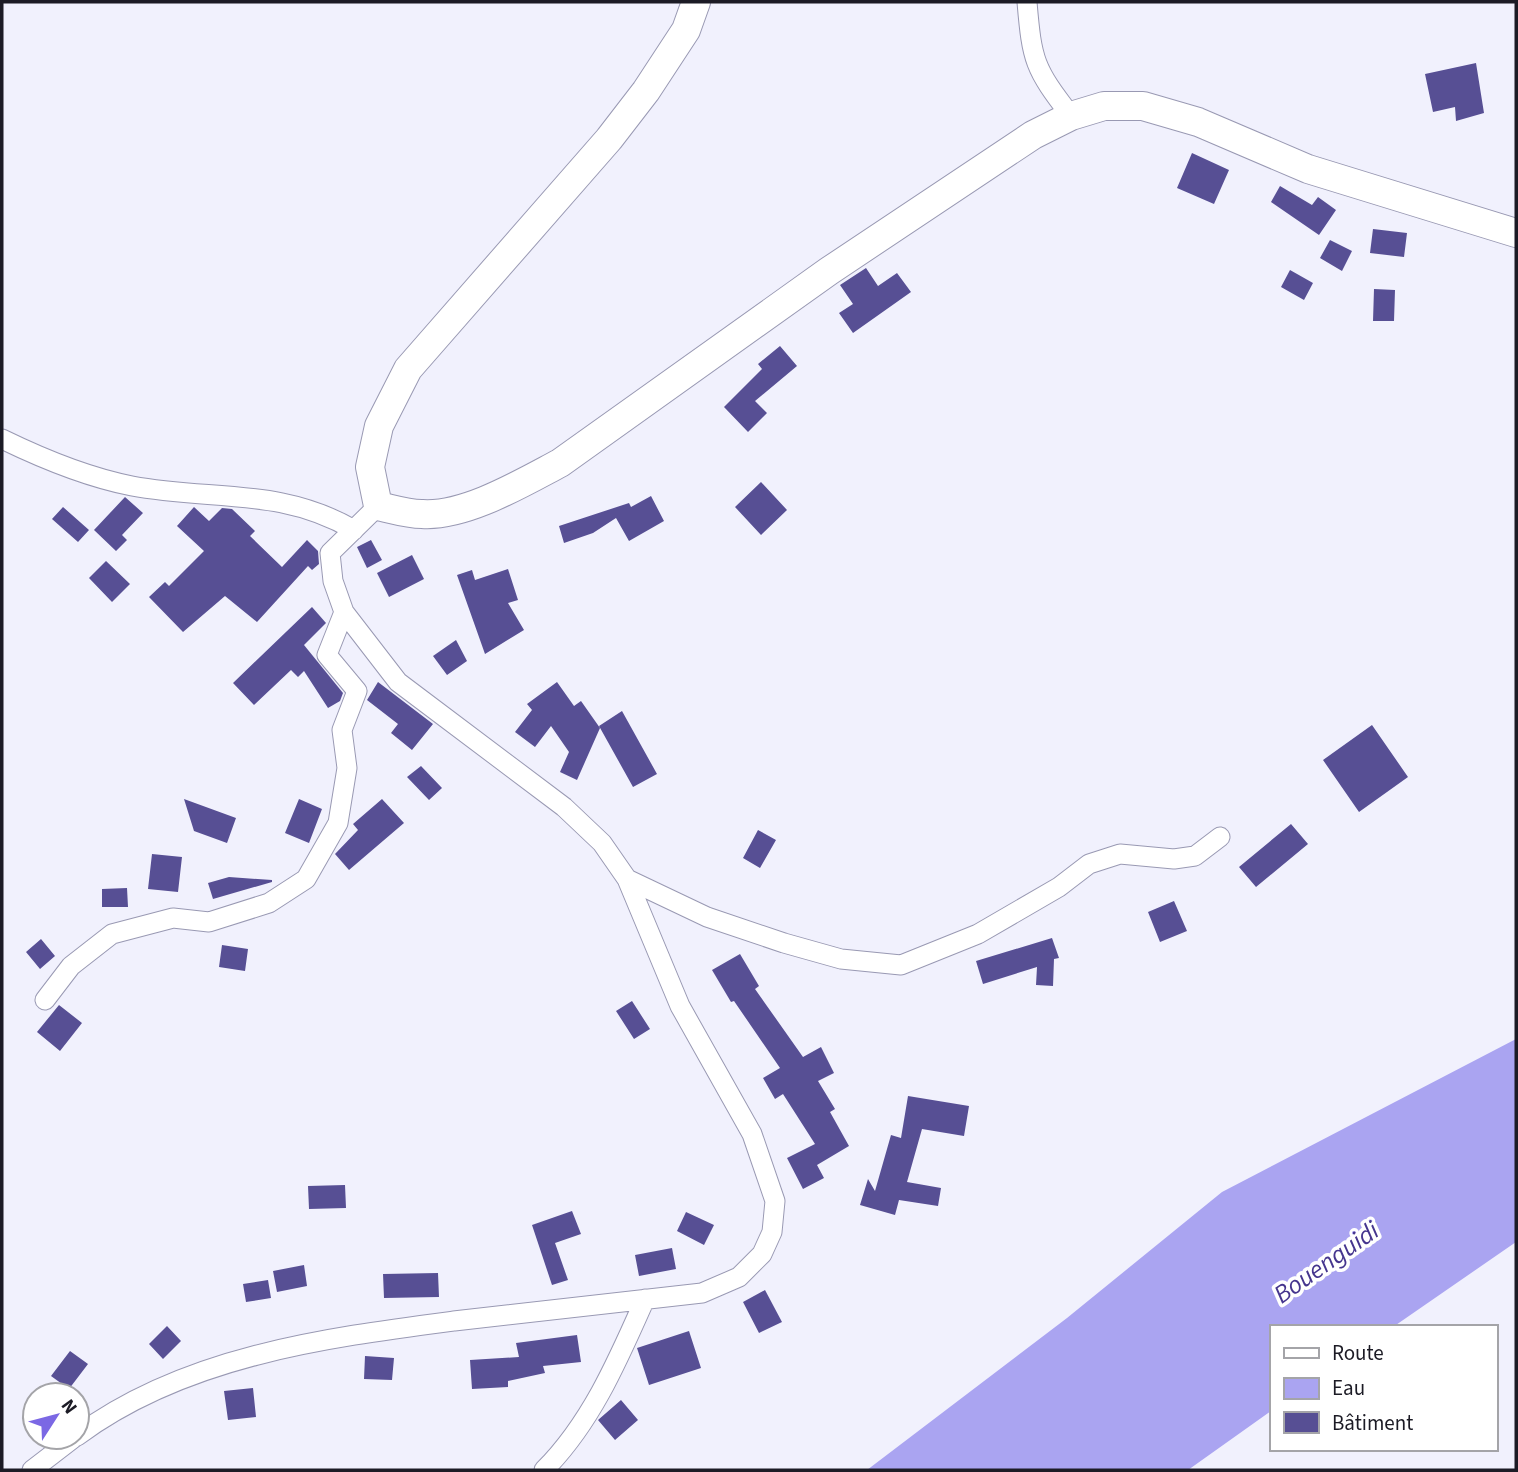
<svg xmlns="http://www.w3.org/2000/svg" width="1518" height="1472" viewBox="0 0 1518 1472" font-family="'Source Sans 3',sans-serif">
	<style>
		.water { fill: #aaa4f1 }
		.building { fill: #574f94 }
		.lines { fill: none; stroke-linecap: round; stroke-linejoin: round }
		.minor-casing { stroke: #9999b3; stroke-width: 21 }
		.secondary-casing { stroke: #9999b3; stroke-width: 30 }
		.minor { stroke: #fff; stroke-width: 19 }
		.secondary { stroke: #fff; stroke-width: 28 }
		.labels { text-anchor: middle; stroke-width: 7; stroke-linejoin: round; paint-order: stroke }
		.water-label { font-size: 26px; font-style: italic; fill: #45358e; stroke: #fff }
	</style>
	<rect width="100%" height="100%" fill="#f1f1fd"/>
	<path class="water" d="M 1516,1039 L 1516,1242 L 1393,1327 L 1271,1327 L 1271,1411 L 1188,1470 L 867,1470 L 1067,1318 L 1222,1192 Z"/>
	<path class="building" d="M 1476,63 L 1484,113 L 1456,121 L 1455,107 L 1433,112 L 1425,74 Z
		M 1192,153 L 1229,170 L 1214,204 L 1177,188 Z
		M 1280,186 L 1312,205 L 1318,197 L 1336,210 L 1319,235 L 1271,202 Z
		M 1373,229 L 1407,233 L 1404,257 L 1370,253 Z
		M 1330,240 L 1352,251 L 1342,271 L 1320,258 Z
		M 866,268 L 878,286 L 897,273 L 911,292 L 853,333 L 839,313 L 853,304 L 840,285 Z
		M 1290,270 L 1313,283 L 1304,300 L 1281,287 Z
		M 1374,289 L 1395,290 L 1394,321 L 1373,321 Z
		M 780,346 L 797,366 L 755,401 L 767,413 L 748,432 L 724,407 L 762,369 L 758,364 Z
		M 761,482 L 787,510 L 761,535 L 735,507 Z
		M 651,496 L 664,521 L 629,541 L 616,518 L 593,533 L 564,543 L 559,526 L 629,503 L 631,507 Z
		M 125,497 L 143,513 L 122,535 L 127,540 L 116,551 L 94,530 Z
		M 63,507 L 89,530 L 78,542 L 52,519 Z
		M 194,507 L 209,521 L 222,508 L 232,509 L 255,531 L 250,536 L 282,567 L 307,540 L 318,551 L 319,564 L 312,570 L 308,566 L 257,622 L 225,596 L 183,632 L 149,597 L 165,582 L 169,586 L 204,551 L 177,526 Z
		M 371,540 L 382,560 L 367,568 L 357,547 Z
		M 412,555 L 424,579 L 389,597 L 377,573 Z
		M 106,561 L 130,584 L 112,602 L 89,578 Z
		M 508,569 L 518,600 L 508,603 L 524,630 L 485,654 L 457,575 L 472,570 L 475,580 Z
		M 312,607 L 326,623 L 304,645 L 343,693 L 340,701 L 328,708 L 304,671 L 298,677 L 291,670 L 254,705 L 233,683 Z
		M 456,640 L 467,661 L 447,675 L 433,656 Z
		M 378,682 L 433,724 L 412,750 L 391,733 L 398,724 L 367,700 Z
		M 557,682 L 574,706 L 581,701 L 600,728 L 577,780 L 560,772 L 569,752 L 551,726 L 535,747 L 515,732 L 532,710 L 527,704 Z
		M 622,711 L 657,774 L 633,787 L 599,726 Z
		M 1372,725 L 1408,777 L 1359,812 L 1323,760 Z
		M 421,766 L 442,788 L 429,800 L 407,777 Z
		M 184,799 L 236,818 L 227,843 L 194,831 Z
		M 299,799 L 322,809 L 309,843 L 285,833 Z
		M 382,799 L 404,823 L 349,870 L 335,854 L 358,830 L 353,824 Z
		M 1291,824 L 1308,844 L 1256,887 L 1239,867 Z
		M 758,830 L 776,840 L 760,868 L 743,858 Z
		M 152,854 L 182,857 L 178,892 L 148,889 Z
		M 229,877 L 272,880 L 272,882 L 213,899 L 208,883 Z
		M 127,888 L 128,907 L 102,907 L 102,889 Z
		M 1174,901 L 1187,931 L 1160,942 L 1148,912 Z
		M 1052,938 L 1059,958 L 1054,959 L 1053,986 L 1036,985 L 1037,967 L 983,984 L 976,961 Z
		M 41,939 L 55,956 L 40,969 L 26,952 Z
		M 222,945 L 248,949 L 245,971 L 219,967 Z
		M 740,954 L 759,986 L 755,989 L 803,1057 L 821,1047 L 834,1073 L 818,1081 L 835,1109 L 830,1112 L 849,1146 L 817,1165 L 824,1178 L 803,1189 L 787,1158 L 815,1144 L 783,1094 L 775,1099 L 763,1078 L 780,1068 L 734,1001 L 731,1002 L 712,970 Z
		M 632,1001 L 650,1029 L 634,1039 L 616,1011 Z
		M 59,1005 L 82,1023 L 60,1051 L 37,1032 Z
		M 908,1096 L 969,1106 L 964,1136 L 922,1129 L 907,1182 L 941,1188 L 938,1206 L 899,1200 L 895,1215 L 860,1205 L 868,1179 L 875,1191 L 891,1135 L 901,1138 Z
		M 345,1185 L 346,1208 L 309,1209 L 308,1186 Z
		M 572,1211 L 581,1234 L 555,1243 L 568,1280 L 552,1285 L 532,1225 Z
		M 686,1212 L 714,1225 L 704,1245 L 677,1231 Z
		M 672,1248 L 676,1269 L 639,1276 L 635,1255 Z
		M 304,1265 L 307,1286 L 277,1292 L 273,1271 Z
		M 438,1273 L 439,1297 L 384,1298 L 383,1274 Z
		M 268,1280 L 271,1298 L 246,1302 L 243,1284 Z
		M 765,1290 L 782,1322 L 759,1333 L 743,1302 Z
		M 167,1326 L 181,1341 L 163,1359 L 149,1344 Z
		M 689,1331 L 701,1368 L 649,1385 L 637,1348 Z
		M 577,1335 L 581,1362 L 543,1366 L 545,1373 L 508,1381 L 508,1387 L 472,1389 L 470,1360 L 519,1357 L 516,1343 Z
		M 70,1351 L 88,1364 L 69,1389 L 51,1376 Z
		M 365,1356 L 394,1358 L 392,1380 L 364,1379 Z
		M 253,1388 L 256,1417 L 228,1420 L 224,1391 Z
		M 621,1400 L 638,1420 L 615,1440 L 598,1420 Z"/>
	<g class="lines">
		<g class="minor-casing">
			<path id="minor" d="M 1027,2 C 1032,61 1034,68 1071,116
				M 2,439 C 43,459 86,477 132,486 C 211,501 280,487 354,530
				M 627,879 L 707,917 L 784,943 L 841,959 L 901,965 L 978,934 L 1059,887 L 1089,864 L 1120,854 L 1174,859 L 1195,856 L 1220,837
				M 45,1000 L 71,966 L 112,934 L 173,918 L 209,922 L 269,903 L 306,879 L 338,823 L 347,768 L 342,730 L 357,691 L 327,655 L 344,612
				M 77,1436 C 185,1356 325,1338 454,1321 C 536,1311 619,1302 702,1293 L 739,1277 L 762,1254 L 772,1232 L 775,1201 L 752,1134 L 680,1006 L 627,879 L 602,843 L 564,807 L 398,682 L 344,612 L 333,581 L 330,553 L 378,506
				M 32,1470 L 75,1437
				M 544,1470 C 591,1423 618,1360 645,1299"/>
		</g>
		<g class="secondary-casing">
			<path id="secondary" d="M 696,2 L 686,30 L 646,91 L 609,139 L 408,369 L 379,426 L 370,467 L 378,506 C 392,509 407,514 422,514 C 465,517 522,483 560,463 L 829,271 L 1033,135 L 1071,116 L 1104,106 L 1143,106 L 1198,122 L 1308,169 L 1516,233"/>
		</g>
		<use href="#minor" class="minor"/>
		<use href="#secondary" class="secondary"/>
	</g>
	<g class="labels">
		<g class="water-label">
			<text transform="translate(1326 1262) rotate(-35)" y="9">Bouenguidi</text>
		</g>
	</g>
	<rect width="1518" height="1472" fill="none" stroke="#1c1b25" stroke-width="7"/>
	<rect x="1270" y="1325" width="228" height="126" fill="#ffffff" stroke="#a4a4a8" stroke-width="2"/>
	<rect x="1284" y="1348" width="35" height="10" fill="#ffffff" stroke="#a4a4a8" stroke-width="2"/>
	<text x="1332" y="1360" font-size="21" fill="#1c1b25">Route</text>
	<rect x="1284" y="1378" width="35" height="21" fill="#aaa4f1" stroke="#a4a4a8" stroke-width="2"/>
	<text x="1332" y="1395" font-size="21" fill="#1c1b25">Eau</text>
	<rect x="1284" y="1412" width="35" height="21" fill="#574f94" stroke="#a4a4a8" stroke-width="2"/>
	<text x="1332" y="1430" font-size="21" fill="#1c1b25">Bâtiment</text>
	<g transform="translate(56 1416) rotate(54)"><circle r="33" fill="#ffffff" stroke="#a4a4a8" stroke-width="2"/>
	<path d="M0-5L12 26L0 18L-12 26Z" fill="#7b68e4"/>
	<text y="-10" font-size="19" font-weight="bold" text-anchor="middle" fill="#1c1b25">N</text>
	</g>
</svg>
